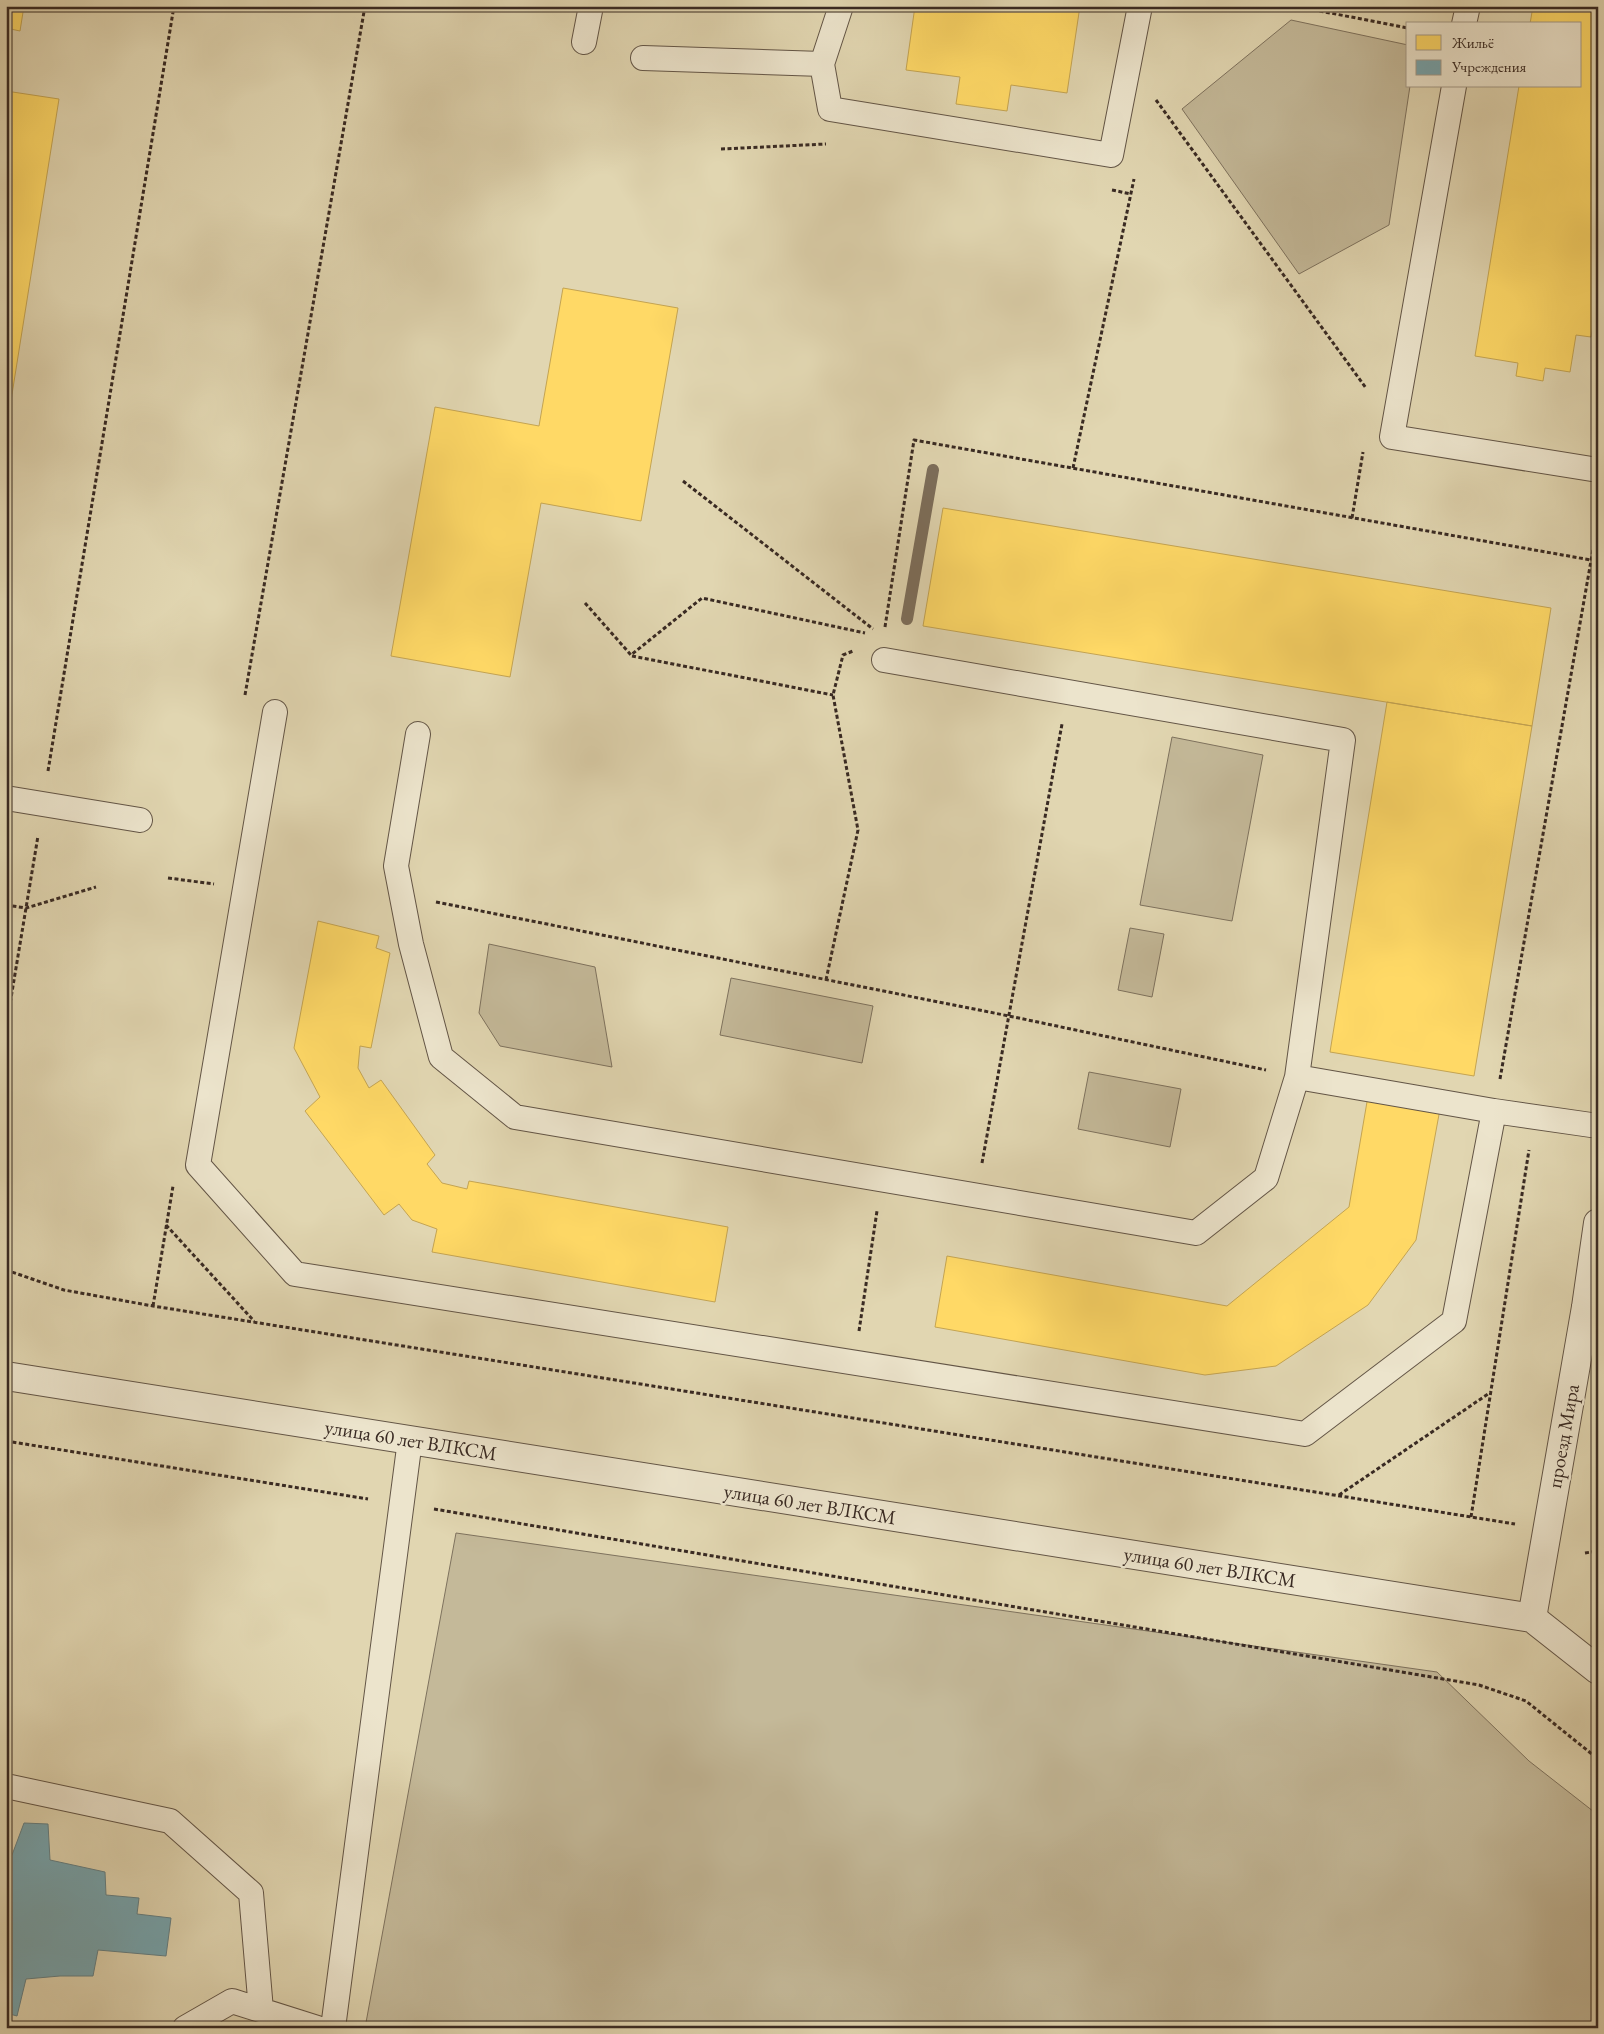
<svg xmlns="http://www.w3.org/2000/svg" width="1604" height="2034" viewBox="0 0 1604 2034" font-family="'EB Garamond',serif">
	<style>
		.green { fill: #c4b999; stroke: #7e725e }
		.homes { fill: #ffd966; stroke: #c4a452 }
		.public { fill: #76a5af; stroke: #648085 }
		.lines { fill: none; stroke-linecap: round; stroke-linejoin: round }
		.stream { stroke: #7c6e5b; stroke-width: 12 }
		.service-casing { stroke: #635546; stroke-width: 26 }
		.minor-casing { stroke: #635546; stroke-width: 30 }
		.tertiary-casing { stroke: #635546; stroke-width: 30 }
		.path { stroke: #392a23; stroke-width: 3; stroke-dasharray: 4 2.5; stroke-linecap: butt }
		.service { stroke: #ece4cc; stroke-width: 24 }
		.minor { stroke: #ece4cc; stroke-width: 28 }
		.tertiary { stroke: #ece4cc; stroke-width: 28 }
		.labels { text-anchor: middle; stroke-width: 5; stroke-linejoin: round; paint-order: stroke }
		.street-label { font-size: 20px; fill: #392a23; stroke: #ece4cc }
	</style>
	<rect width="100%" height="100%" fill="#e1d6b1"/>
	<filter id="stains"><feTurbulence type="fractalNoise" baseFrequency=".004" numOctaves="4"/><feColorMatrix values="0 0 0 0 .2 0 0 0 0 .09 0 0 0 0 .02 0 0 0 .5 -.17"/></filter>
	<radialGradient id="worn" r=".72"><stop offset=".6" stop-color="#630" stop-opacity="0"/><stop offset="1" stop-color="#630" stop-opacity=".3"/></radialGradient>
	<path class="green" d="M 1291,20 L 1408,45 L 1408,86 L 1410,86 L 1389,225 L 1299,274 L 1182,109 Z
		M 1172,737 L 1263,755 L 1232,921 L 1140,905 Z
		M 1130,928 L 1164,934 L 1152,997 L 1118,990 Z
		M 489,944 L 595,967 L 612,1067 L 500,1046 L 479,1013 Z
		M 731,978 L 873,1006 L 862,1063 L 720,1035 Z
		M 1089,1072 L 1181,1089 L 1170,1147 L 1078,1129 Z
		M 456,1533 L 1437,1672 L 1529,1761 L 1598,1815 L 1598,2028 L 365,2028 Z"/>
	<path class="homes" d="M 6,6 L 24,6 L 20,31 L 6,28 Z
		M 915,6 L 1080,6 L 1067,93 L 1011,85 L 1007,111 L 956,104 L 960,77 L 906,70 Z
		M 1533,6 L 1598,6 L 1598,230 L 1595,248 L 1598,248 L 1598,296 L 1591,337 L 1576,335 L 1570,372 L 1545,368 L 1543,381 L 1516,376 L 1518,363 L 1475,356 L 1519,86 L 1580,86 L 1580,24 L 1530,24 Z
		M 6,91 L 59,99 L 6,432 Z
		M 563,288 L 678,308 L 641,521 L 541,503 L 510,677 L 391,656 L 435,407 L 539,426 Z
		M 943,508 L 1551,608 L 1532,726 L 923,626 Z
		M 1387,702 L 1532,726 L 1474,1076 L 1330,1052 Z
		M 318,921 L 379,936 L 376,948 L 390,953 L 371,1048 L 360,1046 L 358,1068 L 369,1088 L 381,1080 L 435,1155 L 427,1164 L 442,1183 L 467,1189 L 469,1181 L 728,1227 L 715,1302 L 432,1252 L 437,1229 L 412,1220 L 399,1204 L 384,1215 L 305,1111 L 320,1097 L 294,1048 Z
		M 1368,1096 L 1440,1109 L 1416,1240 L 1368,1305 L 1276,1366 L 1205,1375 L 935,1327 L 947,1256 L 1227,1306 L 1349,1207 Z"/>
	<path class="public" d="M 24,1823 L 48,1824 L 50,1860 L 105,1872 L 106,1895 L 139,1898 L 137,1914 L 171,1918 L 166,1956 L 98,1950 L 93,1976 L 60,1976 L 26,1979 L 17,2016 L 6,2013 L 6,1856 L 12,1855 Z"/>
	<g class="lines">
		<path class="stream" d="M 907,619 L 933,470"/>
		<g class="service-casing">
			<path id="service" d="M 841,6 L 822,64 L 830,109 L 1111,155 L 1140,6
				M 1464,24 L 1468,6
				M 584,42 L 591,6
				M 643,58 L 822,64
				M 1454,86 L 1392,437 L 1598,470
				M 884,660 L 1343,740 L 1297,1077
				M 275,712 L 198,1165 L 295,1274 L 1305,1434 L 1454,1321 L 1494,1111 L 1598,1126
				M 418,734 L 396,866 L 411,944 L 441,1057 L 515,1117 L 1196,1233 L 1266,1178 L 1297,1077 L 1494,1111
				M 6,798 L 140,820
				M 6,1786 L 170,1821 L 251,1893 L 261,2010
				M 185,2028 L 232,2001 L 317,2028
				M 333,2028 L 410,1440"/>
		</g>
		<g class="minor-casing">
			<path id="minor" d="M 1532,1618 L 1586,1307 L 1598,1223"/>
		</g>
		<g class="tertiary-casing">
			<path id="tertiary" d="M 6,1376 L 1532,1618 L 1598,1670"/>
		</g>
		<path class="path" d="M 1294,6 L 1408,28
			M 1156,100 L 1366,388
			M 721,149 L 826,144
			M 1112,190 L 1131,194
			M 1073,468 L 1134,179
			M 683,481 L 873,629
			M 1352,518 L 1363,452
			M 585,603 L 631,655 L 702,598 L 865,633
			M 885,627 L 914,440 L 1591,560
			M 632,656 L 833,695
			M 245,695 L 365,6
			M 48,771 L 174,6
			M 168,878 L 214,884
			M 436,902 L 1009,1016 L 1266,1070
			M 6,905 L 26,908 L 96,887
			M 826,980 L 858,830 L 833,695 L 843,655 L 853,651
			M 6,1028 L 38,836
			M 1500,1079 L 1598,521
			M 982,1163 L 1062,724
			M 166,1225 L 254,1321
			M 6,1270 L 64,1290 L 153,1306 L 1515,1524
			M 153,1306 L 173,1186
			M 859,1331 L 877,1211
			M 6,1441 L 368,1499
			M 1339,1495 L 1491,1392
			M 434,1509 L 1479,1685 L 1526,1701 L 1598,1759
			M 1471,1517 L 1529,1150
			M 1585,1553 L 1598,1551"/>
		<use href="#service" class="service"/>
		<use href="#minor" class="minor"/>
		<use href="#tertiary" class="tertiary"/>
	</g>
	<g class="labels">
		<g class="street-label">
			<text transform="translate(1563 1436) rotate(-80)" y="7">проезд Мира</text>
			<text transform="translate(411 1440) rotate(9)" y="7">улица 60 лет ВЛКСМ</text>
			<text transform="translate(810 1504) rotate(9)" y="7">улица 60 лет ВЛКСМ</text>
			<text transform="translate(1210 1567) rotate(9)" y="7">улица 60 лет ВЛКСМ</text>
		</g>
	</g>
	<rect width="1604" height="2034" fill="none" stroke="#e1d6b1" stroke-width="25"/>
	<rect x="8" y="8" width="1589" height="2019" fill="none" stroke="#392a23" stroke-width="2.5"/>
	<rect x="12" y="12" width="1579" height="2009" fill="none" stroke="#392a23"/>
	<rect x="1406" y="22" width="175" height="65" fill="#ece4cc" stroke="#a49a88"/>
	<rect x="1416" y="35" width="25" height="15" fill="#ffd966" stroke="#a49a88"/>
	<text x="1452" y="48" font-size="15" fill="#392a23">Жильё</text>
	<rect x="1416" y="60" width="25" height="15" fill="#76a5af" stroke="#a49a88"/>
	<text x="1452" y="72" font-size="15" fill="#392a23">Учреждения</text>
	<rect width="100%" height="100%" filter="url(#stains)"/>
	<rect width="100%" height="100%" fill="url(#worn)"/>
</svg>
